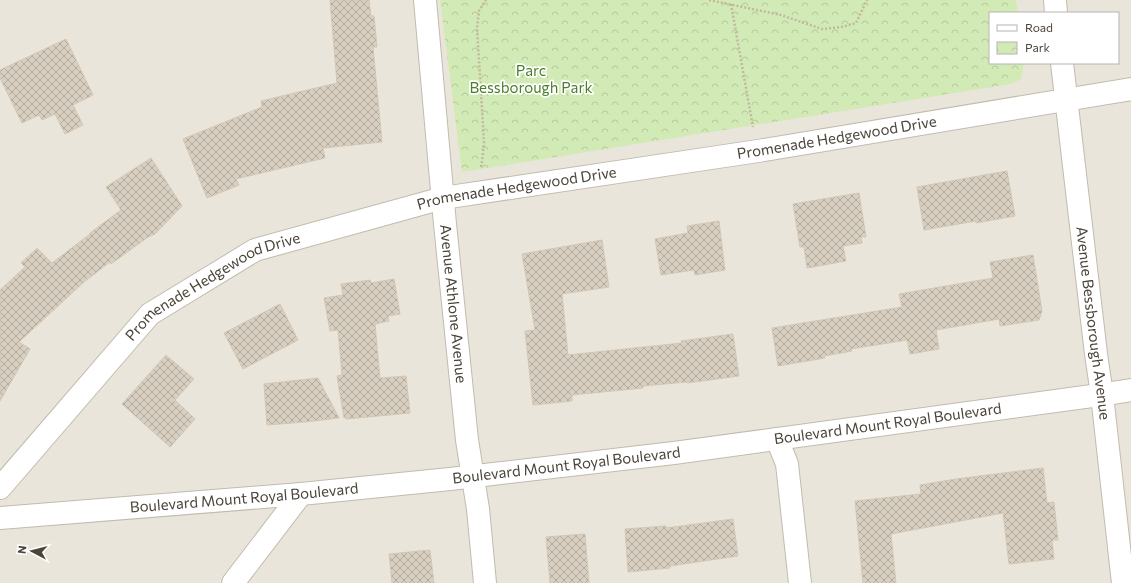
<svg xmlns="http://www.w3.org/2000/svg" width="1131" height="583" viewBox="0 0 1131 583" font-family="Commissioner,sans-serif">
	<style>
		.residential { fill: #eae5da; fill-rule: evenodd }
		.park { fill: url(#park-crowns) }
		.building { fill: url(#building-cross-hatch); stroke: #d3c7b4 }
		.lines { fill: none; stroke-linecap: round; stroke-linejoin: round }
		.minor-casing { stroke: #c2bbae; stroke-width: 24 }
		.path { stroke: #c4b79f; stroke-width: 2.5; stroke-dasharray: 2 2; stroke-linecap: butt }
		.minor { stroke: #fff; stroke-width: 22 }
		.labels { text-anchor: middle; stroke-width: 3.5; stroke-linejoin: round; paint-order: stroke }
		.park-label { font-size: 15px; fill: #4a7f2a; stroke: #fff }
		.street-label { font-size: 15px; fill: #4b4439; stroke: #fff }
	</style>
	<defs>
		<pattern id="park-crowns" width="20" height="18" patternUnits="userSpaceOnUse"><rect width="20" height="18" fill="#d2eab5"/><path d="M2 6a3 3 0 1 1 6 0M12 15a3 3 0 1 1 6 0" fill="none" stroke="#b6ca9c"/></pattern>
		<pattern id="building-cross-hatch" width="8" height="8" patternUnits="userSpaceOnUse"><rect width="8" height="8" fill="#d8cfc1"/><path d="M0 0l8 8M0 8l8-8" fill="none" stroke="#b1aa9e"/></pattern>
	</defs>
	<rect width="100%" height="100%" fill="#f6f3ec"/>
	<path class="residential" d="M 0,0 L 1131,0 L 1131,583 L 0,583 ZM 990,13 L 1118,13 L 1118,63 L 990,63 Z"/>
	<path class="park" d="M 440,0 L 1016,0 L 1018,13 L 990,13 L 990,63 L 1024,63 L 1021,79 L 1011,84 L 462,172 Z"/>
	<path class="building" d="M 330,0 L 369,0 L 371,16 L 374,16 L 377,47 L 373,47 L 382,142 L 323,148 L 325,158 L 236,179 L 239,185 L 207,198 L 183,139 L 262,107 L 261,101 L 337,83 Z
		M 66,39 L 93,95 L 73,105 L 83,125 L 65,134 L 55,114 L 42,120 L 39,115 L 22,123 L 0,78 L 0,70 Z
		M 151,158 L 182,206 L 155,234 L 148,237 L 111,264 L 110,262 L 84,282 L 19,342 L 30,349 L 0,401 L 0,290 L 25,267 L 21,263 L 37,248 L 52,263 L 90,234 L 90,233 L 121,210 L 106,187 Z
		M 1007,171 L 1015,216 L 976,223 L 976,221 L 924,230 L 917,187 Z
		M 859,193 L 866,237 L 861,237 L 862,243 L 843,246 L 846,261 L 807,268 L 804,247 L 800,247 L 793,204 Z
		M 719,221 L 725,270 L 695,275 L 694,270 L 661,275 L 655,239 L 688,233 L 687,226 Z
		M 602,240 L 609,287 L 562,294 L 568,355 L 682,343 L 681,341 L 733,334 L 739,376 L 687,383 L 687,382 L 643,386 L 643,388 L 572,395 L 572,401 L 533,405 L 525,331 L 535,330 L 522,254 Z
		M 1033,255 L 1042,311 L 1039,320 L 1000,326 L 999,319 L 936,330 L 939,349 L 910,354 L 907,340 L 851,349 L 852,351 L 824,356 L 825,358 L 778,366 L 772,328 L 902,307 L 899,294 L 993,278 L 990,262 Z
		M 394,279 L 400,314 L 388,316 L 389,321 L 375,324 L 380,378 L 406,376 L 410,413 L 346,419 L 346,417 L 344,418 L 337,376 L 342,375 L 338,330 L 330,331 L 324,298 L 343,295 L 341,284 L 370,280 L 371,283 Z
		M 280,304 L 298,340 L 243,369 L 224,333 Z
		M 166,355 L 194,379 L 175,400 L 195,419 L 170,447 L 122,404 Z
		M 318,378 L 339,418 L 305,422 L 267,425 L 264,384 Z
		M 1043,468 L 1047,503 L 1054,502 L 1058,540 L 1052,540 L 1054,559 L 1009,564 L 1003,513 L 891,534 L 896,583 L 863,583 L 855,501 L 921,494 L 920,485 L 956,479 Z
		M 733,519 L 738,556 L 670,566 L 670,568 L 628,572 L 625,529 L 666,526 L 666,528 Z
		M 585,534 L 589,583 L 550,583 L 546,537 Z
		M 430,550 L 434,583 L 392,583 L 389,554 Z"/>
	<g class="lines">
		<g class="minor-casing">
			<g id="minor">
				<path id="s1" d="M 425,0 L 445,224 L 467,440 L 478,509 L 485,583"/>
				<path d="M 1055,0 L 1056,13"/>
				<path id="s2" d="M 1062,63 L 1096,354 L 1102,395 L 1123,583"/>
				<path d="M 777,439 L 787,464 L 800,583"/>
				<path id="s3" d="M 0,488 L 150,314 L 255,250 L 443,198 L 758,151 L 1131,89"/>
				<path id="s4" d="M 0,518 L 301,494 L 450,479 L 674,453 L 1092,396 L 1131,390"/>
				<path d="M 233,583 L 301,494"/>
			</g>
		</g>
		<path class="path" d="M 709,0 L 781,15 L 822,29 L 842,27 L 856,23 L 867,0
			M 731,4 L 753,127
			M 481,167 L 483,154 L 484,142 L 477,28 L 479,11 L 486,0"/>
		<use href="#minor" class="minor"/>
	</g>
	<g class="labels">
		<g class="park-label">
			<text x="531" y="76">Parc<tspan x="531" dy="17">Bessborough Park</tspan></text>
		</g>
		<g class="street-label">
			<text dy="5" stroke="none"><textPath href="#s3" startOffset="946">Promenade Hedgewood Drive</textPath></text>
			<text dy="5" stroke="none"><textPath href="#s3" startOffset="622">Promenade Hedgewood Drive</textPath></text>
			<text dy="5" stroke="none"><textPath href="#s3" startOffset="298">Promenade Hedgewood Drive</textPath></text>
			<text dy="5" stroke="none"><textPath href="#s1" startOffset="305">Avenue Athlone Avenue</textPath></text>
			<text dy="5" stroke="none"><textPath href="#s2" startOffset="262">Avenue Bessborough Avenue</textPath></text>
			<text dy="5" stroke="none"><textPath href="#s4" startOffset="893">Boulevard Mount Royal Boulevard</textPath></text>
			<text dy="5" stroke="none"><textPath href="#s4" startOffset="569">Boulevard Mount Royal Boulevard</textPath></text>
			<text dy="5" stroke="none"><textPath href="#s4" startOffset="245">Boulevard Mount Royal Boulevard</textPath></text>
		</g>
	</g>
	<rect x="989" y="12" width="130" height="52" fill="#ffffff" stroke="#b7b4b0"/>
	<rect x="997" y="25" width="20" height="6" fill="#ffffff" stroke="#b7b4b0"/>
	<text x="1025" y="32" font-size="12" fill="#4b4439">Road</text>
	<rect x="997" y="42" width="20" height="12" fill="url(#park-crowns)" stroke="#b7b4b0"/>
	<text x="1025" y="52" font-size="12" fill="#4b4439">Park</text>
	<g transform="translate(32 551) rotate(277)" stroke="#ffffff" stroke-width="3" paint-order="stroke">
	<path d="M0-3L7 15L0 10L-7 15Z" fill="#4b4439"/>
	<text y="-6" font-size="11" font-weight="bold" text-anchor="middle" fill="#4b4439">N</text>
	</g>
</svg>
